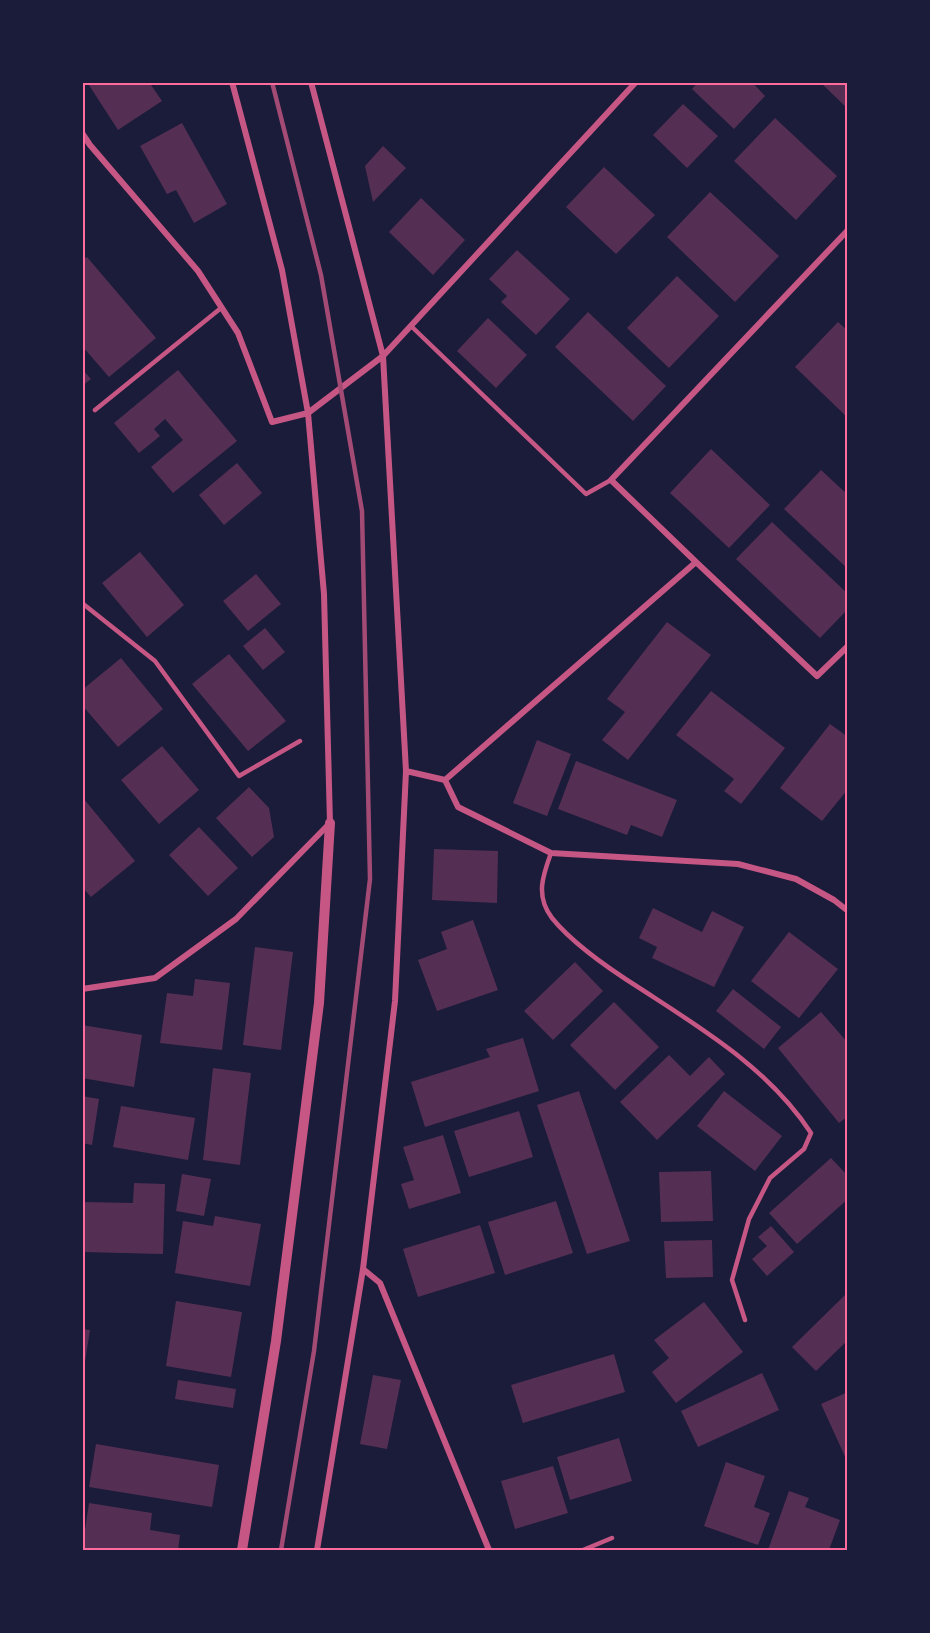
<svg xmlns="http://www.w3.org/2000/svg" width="930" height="1633" viewBox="0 0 930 1633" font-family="'Roboto Condensed',sans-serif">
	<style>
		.building { fill: #542f53 }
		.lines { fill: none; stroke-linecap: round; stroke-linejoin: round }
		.service { stroke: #c65784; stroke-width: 4.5 }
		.minor { stroke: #c65784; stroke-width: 6 }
		.tertiary { stroke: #c65784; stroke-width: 10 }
		.rail { stroke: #a44b75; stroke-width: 4.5 }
		.neatline { fill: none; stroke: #ff6b9d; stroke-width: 2 }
	</style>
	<rect width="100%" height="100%" fill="#1b1b3a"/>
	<path class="building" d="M 87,82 L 149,82 L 162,101 L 118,130 Z
		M 698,82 L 752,82 L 765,96 L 734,129 L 692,89 Z
		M 820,82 L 848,82 L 848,109 Z
		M 683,104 L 718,136 L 687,168 L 653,135 Z
		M 775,118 L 837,176 L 796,220 L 734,161 Z
		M 182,123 L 227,204 L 194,223 L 176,190 L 167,194 L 140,146 Z
		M 383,146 L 406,168 L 373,202 L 365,166 Z
		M 604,167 L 655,215 L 616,254 L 566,207 Z
		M 710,192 L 779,256 L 735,302 L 667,237 Z
		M 421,198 L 465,240 L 433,275 L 389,232 Z
		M 517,250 L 570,299 L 536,335 L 501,302 L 507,296 L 489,279 Z
		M 87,257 L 156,338 L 109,377 L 82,346 L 82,260 Z
		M 677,276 L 719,316 L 669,368 L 627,328 Z
		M 588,312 L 666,386 L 633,421 L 555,347 Z
		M 488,318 L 527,355 L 496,388 L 457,351 Z
		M 838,322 L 848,331 L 848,418 L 795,367 Z
		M 82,369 L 91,379 L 82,386 Z
		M 178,370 L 237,441 L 173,493 L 151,467 L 183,440 L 165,419 L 154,429 L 160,436 L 139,453 L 114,423 Z
		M 711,449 L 770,505 L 729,548 L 670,493 Z
		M 237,463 L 262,493 L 224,525 L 199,495 Z
		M 821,470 L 848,495 L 848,569 L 784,509 Z
		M 772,522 L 848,594 L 848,609 L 820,638 L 736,559 Z
		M 140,552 L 184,605 L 147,637 L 102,583 Z
		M 256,574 L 281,604 L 248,631 L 223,601 Z
		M 667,622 L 711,655 L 628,760 L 602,740 L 625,712 L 607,699 Z
		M 265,628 L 285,652 L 263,670 L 243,646 Z
		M 229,654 L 286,721 L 248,751 L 192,684 Z
		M 121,658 L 163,709 L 118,747 L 82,705 L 82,690 Z
		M 711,691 L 785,748 L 741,804 L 724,791 L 734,779 L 676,735 Z
		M 830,724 L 848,737 L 848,789 L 822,821 L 780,788 Z
		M 537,740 L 571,754 L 547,816 L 513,803 Z
		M 162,746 L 199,790 L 159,824 L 121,780 Z
		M 576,761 L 677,800 L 662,837 L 631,825 L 627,835 L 558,809 Z
		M 249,787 L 269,808 L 274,837 L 252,857 L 216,818 Z
		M 84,799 L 135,861 L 91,897 L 82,887 Z
		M 199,827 L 238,868 L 208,896 L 169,855 Z
		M 434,849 L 498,851 L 497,903 L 432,900 Z
		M 653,908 L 702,932 L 712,911 L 744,927 L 714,987 L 652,958 L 657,947 L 639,938 Z
		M 473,920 L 498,990 L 437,1011 L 418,960 L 447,949 L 441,932 Z
		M 789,932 L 838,969 L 799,1018 L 751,981 Z
		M 255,947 L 293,952 L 281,1050 L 243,1045 Z
		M 575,962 L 603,991 L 553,1040 L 524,1011 Z
		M 195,979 L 230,983 L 222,1050 L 160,1043 L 167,993 L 193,996 Z
		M 733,989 L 781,1027 L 764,1049 L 716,1011 Z
		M 614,1002 L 659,1047 L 615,1090 L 570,1045 Z
		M 821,1012 L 848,1043 L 848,1116 L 839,1123 L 778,1048 Z
		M 82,1025 L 142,1035 L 134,1087 L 82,1078 L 85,1059 L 82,1058 Z
		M 523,1038 L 539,1091 L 425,1127 L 411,1082 L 490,1057 L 486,1049 Z
		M 669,1055 L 690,1076 L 709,1057 L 725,1074 L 657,1140 L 620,1102 Z
		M 213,1068 L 251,1073 L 240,1165 L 203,1160 Z
		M 579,1091 L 630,1241 L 587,1254 L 537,1105 Z
		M 724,1091 L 782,1136 L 755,1171 L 697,1126 Z
		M 82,1096 L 99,1099 L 92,1145 L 82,1143 Z
		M 121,1106 L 195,1118 L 188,1160 L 113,1147 Z
		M 519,1111 L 533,1157 L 469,1177 L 454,1131 Z
		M 443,1135 L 461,1193 L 409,1209 L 401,1184 L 414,1180 L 403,1147 Z
		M 831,1158 L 848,1176 L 848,1199 L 797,1244 L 769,1213 Z
		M 711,1171 L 713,1221 L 661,1222 L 659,1172 Z
		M 182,1174 L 211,1179 L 204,1216 L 176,1211 Z
		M 134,1183 L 165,1184 L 163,1254 L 82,1252 L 82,1202 L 133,1203 Z
		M 556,1201 L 573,1253 L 505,1275 L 488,1222 Z
		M 215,1216 L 261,1224 L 250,1286 L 175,1273 L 183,1221 L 213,1226 Z
		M 480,1225 L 495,1273 L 418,1297 L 403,1249 Z
		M 771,1226 L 794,1252 L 767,1276 L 752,1259 L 767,1246 L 758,1237 Z
		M 712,1240 L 713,1277 L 666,1278 L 664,1241 Z
		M 848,1292 L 848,1340 L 816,1371 L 792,1347 Z
		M 176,1301 L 242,1312 L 231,1377 L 166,1366 Z
		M 704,1302 L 743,1352 L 676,1403 L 652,1372 L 669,1358 L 654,1340 Z
		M 82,1329 L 90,1330 L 84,1368 L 82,1368 Z
		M 614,1354 L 625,1392 L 523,1423 L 511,1385 Z
		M 762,1373 L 779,1410 L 698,1447 L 681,1411 Z
		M 373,1375 L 401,1380 L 387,1449 L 360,1444 Z
		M 178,1380 L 236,1389 L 233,1408 L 175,1399 Z
		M 848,1392 L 848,1463 L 821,1404 Z
		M 619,1438 L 632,1481 L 570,1500 L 557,1457 Z
		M 96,1444 L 219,1465 L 212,1507 L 89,1487 Z
		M 726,1462 L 765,1476 L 754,1507 L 770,1513 L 758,1545 L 704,1526 Z
		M 553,1466 L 568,1513 L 515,1529 L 501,1481 Z
		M 789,1491 L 809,1498 L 805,1507 L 840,1520 L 829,1550 L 768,1550 Z
		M 89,1503 L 152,1513 L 150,1530 L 180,1535 L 178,1550 L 82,1550 Z"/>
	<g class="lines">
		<path class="service" d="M 411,326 L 586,494 L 611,480
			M 95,410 L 221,308
			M 82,603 L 155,661 L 239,776 L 300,741
			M 551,853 C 543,875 535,896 552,918 C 572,943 614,972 641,989 C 704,1030 769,1069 811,1133 L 804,1149 L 770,1178 L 749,1219 L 732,1280 L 745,1320
			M 583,1550 L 612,1538"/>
		<path class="minor" d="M 311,82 L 383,356 L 406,771 L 395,1001 L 363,1269 L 317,1550
			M 82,133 L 90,145 L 198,271 L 238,333 L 272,422 L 308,413 L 383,356 L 636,82
			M 696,562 L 611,480 L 848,230
			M 406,771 L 445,780 L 458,807 L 551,853 L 738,864 L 796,879 L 834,900 L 848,911
			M 445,780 L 696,562 L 817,676 L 848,646
			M 82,989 L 155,978 L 236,919 L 330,823 L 324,594 L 308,413 L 282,270 L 232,82
			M 363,1269 L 380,1283 L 489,1550"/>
		<path class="tertiary" d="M 242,1550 L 276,1341 L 319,1003 L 330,823"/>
		<path class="rail" d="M 272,82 L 321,275 L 362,511 L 370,879 L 314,1351 L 281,1550"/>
	</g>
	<rect width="930" height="1633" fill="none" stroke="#1b1b3a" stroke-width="168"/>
	<rect x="84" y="84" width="762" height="1465" class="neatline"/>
</svg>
